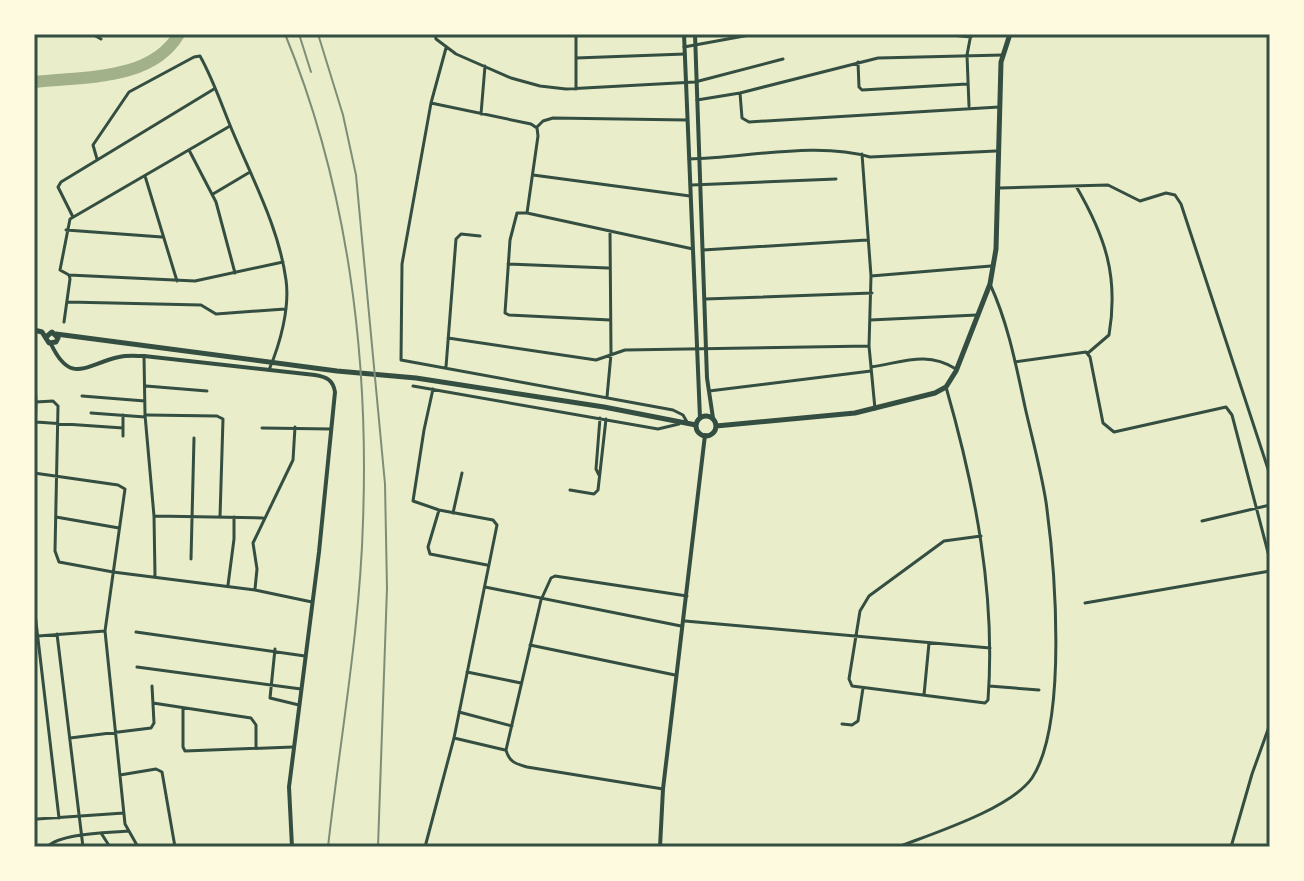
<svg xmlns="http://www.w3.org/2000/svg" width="1304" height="881" viewBox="0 0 1304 881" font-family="Roboto,sans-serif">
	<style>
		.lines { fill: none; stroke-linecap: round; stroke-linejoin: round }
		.river { stroke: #a3b18a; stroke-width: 12 }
		.minor { stroke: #344e41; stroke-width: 3 }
		.tertiary { stroke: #344e41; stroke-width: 4 }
		.secondary { stroke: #344e41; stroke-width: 4 }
		.trunk { stroke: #344e41; stroke-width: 5 }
		.rail { stroke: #7c8e77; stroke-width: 2 }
		.neatline { fill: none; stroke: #344e41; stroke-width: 3 }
	</style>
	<rect width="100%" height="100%" fill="#e9edc9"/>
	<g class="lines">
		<path class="river" d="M 34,82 C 82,76 151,82 179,34"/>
		<path class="minor" d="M 92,34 L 101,39
			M 435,34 L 436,39 L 456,54 L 511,78 L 540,86 L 566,89 L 695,82 L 783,59
			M 576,34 L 576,89
			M 941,34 L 971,37
			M 684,47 L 755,34
			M 446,48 L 431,103 L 402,264 L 401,360 L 673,410 L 683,415 L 687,422
			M 576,58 L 685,54
			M 858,62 L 859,87 L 862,90 L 967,84
			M 697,100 L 740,93
			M 431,103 L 531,124 L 537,128 L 538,136 L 527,213
			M 969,106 L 967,55 L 971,34
			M 999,107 L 749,122 L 742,118 L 740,93 L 878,58 L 1003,55
			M 481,114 L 485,66
			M 537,127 L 543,121 L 553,118 L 687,120
			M 189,150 L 216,202 L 235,273
			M 862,154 L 871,276 L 869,346 L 875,409
			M 97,159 L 93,145 L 129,92 L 194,57 L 200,56 C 213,79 222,106 232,130 C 252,178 279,228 286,280 C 290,308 280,344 269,370
			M 689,159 C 745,158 817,141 870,157 L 996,151
			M 533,175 L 690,196
			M 145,176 L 177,281
			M 692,185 L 836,179
			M 1076,186 C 1105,236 1119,276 1109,335 L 1088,353
			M 999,188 L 1108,185 L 1140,201 L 1166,193 L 1175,195 L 1181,204 L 1270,475
			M 213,194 L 250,172
			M 73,217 L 58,187 L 61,182 L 214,89
			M 66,230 L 162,237
			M 703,250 L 867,240
			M 508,264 L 608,268
			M 69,275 L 195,281 L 283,262
			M 871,276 L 991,266
			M 705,299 L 872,293
			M 68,302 L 201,305 L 216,314 L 285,309
			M 610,320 L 509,315 L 505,313 L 510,240 L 517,213 L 527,213 L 693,249
			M 870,320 L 977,315
			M 64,322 L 70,279 L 69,275 L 60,270 L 70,219 L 230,126
			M 448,338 L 596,360 L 625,350 L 869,346
			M 144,356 L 145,415 L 154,516 L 155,576
			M 34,361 L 36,402 L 34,470
			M 1015,362 L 1086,352 L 1090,357 L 1103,423 L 1114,432 L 1226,407 L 1232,415 L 1270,560
			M 446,367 L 456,239 L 461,234 L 480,236
			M 871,367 C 904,362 927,351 956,369
			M 146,386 L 207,391
			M 413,386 L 658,429 L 679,424
			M 946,387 C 975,488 996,594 988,700 L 985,703 L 852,686 L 849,679 L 860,611 L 869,596 L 944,541 L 981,536
			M 709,391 L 871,371
			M 82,396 L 145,401
			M 607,397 L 611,354 L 610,231
			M 36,402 L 53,401 L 58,406 L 55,551 L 59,562 L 113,572 L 255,590 L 312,602
			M 91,413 L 145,417
			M 123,415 L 123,436
			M 147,415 L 217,416 L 223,419 L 220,517
			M 36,422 L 123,428
			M 262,428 L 331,429
			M 34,473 L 118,485 L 125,489 L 105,631 L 125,824 L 138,847
			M 599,475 L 596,469 L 600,418
			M 570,490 L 594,494 L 598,490 L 606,419
			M 439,510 L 428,547 L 430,554 L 487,565
			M 453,513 L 462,473
			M 155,516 L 263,518
			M 56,517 L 119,528
			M 1202,521 L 1270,505
			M 191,559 L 194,438
			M 228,585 L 234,539 L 234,517
			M 485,587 L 681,626
			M 255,589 L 257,569 L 253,543 L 293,460 L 295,427
			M 1085,603 L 1270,571
			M 34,605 L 59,818
			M 685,621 L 990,648
			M 136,632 L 305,656
			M 57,634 L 83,847
			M 38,636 L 105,631
			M 530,645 L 675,675
			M 275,649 L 270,698 L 299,705
			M 137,667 L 301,689
			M 467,672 L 521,683
			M 989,686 L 1039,690
			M 924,695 L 929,643
			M 153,703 L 251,718 L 256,725 L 256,748
			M 183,708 L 183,747 L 185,751 L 293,747
			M 459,712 L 512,726
			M 842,724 L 852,725 L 858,721 L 863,688
			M 70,738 L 151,728 L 154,723 L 152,686
			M 454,738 L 505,750
			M 120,775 L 156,769 L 162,772 L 175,847
			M 663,789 L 527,767 C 516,764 509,762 506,750 L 541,600 L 551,578 L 555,576 L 687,596
			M 37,819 L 124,813
			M 101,833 L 110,847
			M 47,847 C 61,833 107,833 128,831
			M 425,847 L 454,738 L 497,525 L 493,520 L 439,510 L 413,501 L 424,430 L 433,389
			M 898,847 C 934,833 1010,809 1032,778 C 1068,723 1055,567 1046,502 C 1041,470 1032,438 1025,407 C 1016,365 1008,323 990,284
			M 1231,847 L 1252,774 L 1270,724"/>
		<path class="tertiary" d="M 684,34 L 700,418
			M 695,34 L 707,378 L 713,418
			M 660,847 L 663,789 L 705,435"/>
		<path class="secondary" d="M 51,344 C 71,386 86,364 119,357 C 127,355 136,356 144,356 L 315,375 C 327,377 333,380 335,392 L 319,552 L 289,787 L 292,847"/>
		<path class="trunk" d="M 34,330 L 42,332 L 49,343 L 56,342 L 58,338 L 52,332 L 46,337
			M 56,334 L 337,371 L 416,378 L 604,407 L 696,425
			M696 426a10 10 0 1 1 20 0a10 10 0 1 1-20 0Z
			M 716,426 L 855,413 L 935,393 L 946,387 L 956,371 L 990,284 L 996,249 L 1001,62 L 1010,34"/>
		<path class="rail" d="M 285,34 C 348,187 369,357 363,521 C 360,630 340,739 328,847
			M 299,34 L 311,72
			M 318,34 L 343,115 L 356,175 L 385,484 L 387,588 L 378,847"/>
	</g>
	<rect width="1304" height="881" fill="none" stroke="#fefae0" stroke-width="72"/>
	<rect x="36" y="36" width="1232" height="809" class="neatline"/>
</svg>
